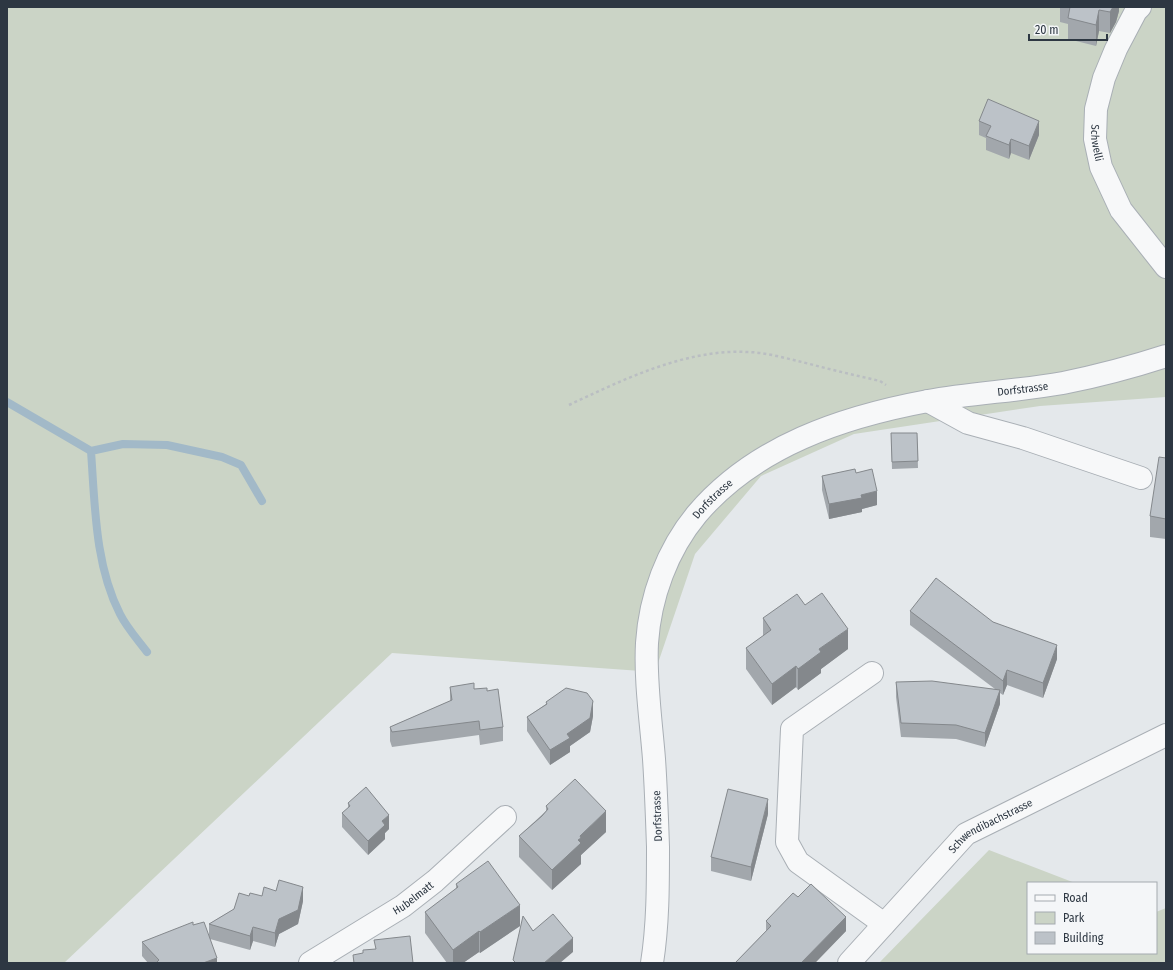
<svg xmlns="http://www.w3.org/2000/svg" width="1173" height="970" viewBox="0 0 1173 970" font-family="'Fira Sans Condensed',sans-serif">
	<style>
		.green { fill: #cbd4c6 }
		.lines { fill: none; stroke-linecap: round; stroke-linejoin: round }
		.stream { stroke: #a2b9c8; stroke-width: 8 }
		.minor-casing { stroke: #a9afb5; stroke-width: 24 }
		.path { stroke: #babec2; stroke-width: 2.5; stroke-dasharray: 3 3; stroke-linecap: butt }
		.minor { stroke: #f7f8f9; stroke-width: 22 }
		.wall { fill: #a2a7ac }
		.shaded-wall { fill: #84888c }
		.building { fill: #bcc2c8; stroke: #84888c }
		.labels { text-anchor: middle; stroke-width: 3; stroke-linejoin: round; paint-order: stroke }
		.street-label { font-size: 11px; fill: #2d3742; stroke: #f4f6f8 }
	</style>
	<rect width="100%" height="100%" fill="#e4e8eb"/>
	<path class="green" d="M 7,7 L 1166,7 L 1166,397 L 1040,406 L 854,434 L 761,476 L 695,554 L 655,672 L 392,653 L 64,963 L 7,963 Z
		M 989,850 L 1075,883 L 1028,883 L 1028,953 L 1156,953 L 1156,912 L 1166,908 L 1166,963 L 879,963 Z"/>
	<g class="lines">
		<path class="stream" d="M 7,402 L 91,451 L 123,444 L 167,445 L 222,457 L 241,465 L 262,501
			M 91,451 C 95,506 95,565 120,614 C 127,628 138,640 147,652"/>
		<g class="minor-casing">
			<g id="minor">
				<path id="s1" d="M 1140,7 L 1136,11 L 1116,49 L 1104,78 L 1096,109 L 1095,139 L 1101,167 L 1121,210 L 1166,267"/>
				<path d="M 928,401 L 968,423 L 1023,438 L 1141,478"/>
				<path d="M 872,673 L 792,729 L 787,842 L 798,862 L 884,924"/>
				<path id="s2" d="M 310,963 L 403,906 L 435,881 L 505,817"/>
				<path id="s3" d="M 652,963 C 658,925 658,886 658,847 C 657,818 656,788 654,759 C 651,721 645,681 647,643 C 650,597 667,550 697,514 C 755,446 842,417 928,401 C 972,393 1018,391 1063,383 C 1098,376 1132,367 1166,356"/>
				<path id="s4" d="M 849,963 L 966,834 L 1166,735"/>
			</g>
		</g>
		<path class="path" d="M 569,405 C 622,380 686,349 746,352 C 765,352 784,358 802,362 C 828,369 854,375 880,381 L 886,385"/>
		<use href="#minor" class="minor"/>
	</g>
	<path class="wall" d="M 1060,7 L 1119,7 L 1119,11 L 1116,22 L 1110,33 L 1099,31 L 1096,46 L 1068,39 L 1068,24 L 1060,22 Z
		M 979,121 L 1039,135 L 1029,160 L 1011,153 L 1009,159 L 986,150 L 986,138 L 979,135 Z
		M 891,433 L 917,433 L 918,468 L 892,469 Z
		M 1166,458 L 1166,539 L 1150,537 L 1150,516 Z
		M 856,473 L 877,505 L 862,509 L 862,512 L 829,519 L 822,490 L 822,476 Z
		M 910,611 L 993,622 L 1057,659 L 1043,698 L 1007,685 L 1003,695 L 1000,693 L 1000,704 L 985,747 L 956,739 L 901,737 L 896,697 L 896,682 L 995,689 L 910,625 Z
		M 763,618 L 848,649 L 821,669 L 821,673 L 798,690 L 796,687 L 772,705 L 746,669 L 746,648 L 763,636 Z
		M 450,687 L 487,691 L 503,727 L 503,741 L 480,745 L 479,735 L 392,747 L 390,741 L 390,727 L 450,701 Z
		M 546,702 L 593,716 L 590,732 L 570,746 L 570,752 L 550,765 L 527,731 L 527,717 L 546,704 Z
		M 348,803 L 389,829 L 385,833 L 385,839 L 368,855 L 342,827 L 342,813 L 348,808 Z
		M 546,806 L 606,832 L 581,855 L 581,864 L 552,890 L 519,857 L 519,836 L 546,811 Z
		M 768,814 L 751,881 L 711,871 L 711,857 Z
		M 456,884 L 520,926 L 480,953 L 479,952 L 463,963 L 447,963 L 425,933 L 425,912 L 456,889 Z
		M 262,896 L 303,901 L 298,924 L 279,934 L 275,947 L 253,941 L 250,950 L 210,939 L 217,963 L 148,963 L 142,956 L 142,942 L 193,925 L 209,936 L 209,924 L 234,909 Z
		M 798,897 L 846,931 L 815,963 L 735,963 L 766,931 L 766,921 Z"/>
	<path class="shaded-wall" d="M 1113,7 L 1119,7 L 1119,11 L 1116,22 L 1110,33 L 1110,12 Z
		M 1099,10 L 1099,31 L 1096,46 L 1096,25 Z
		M 1039,121 L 1039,135 L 1029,160 L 1029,146 Z
		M 1011,139 L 1011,153 L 1009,159 L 1009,145 Z
		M 877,491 L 877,505 L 862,509 L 862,512 L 829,519 L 829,504 L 861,495 Z
		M 848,629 L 848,649 L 821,669 L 821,673 L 798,690 L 798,669 L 819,649 Z
		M 1057,645 L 1057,659 L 1043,698 L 1043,683 Z
		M 796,666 L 796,687 L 772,705 L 772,684 Z
		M 1007,670 L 1007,685 L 1003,695 L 1003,681 Z
		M 1000,690 L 1000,704 L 985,747 L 985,733 Z
		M 593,701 L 593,716 L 590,732 L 570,746 L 570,752 L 550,765 L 550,750 L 567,734 Z
		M 768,799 L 768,814 L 751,881 L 751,867 Z
		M 606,811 L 606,832 L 581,855 L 581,864 L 552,890 L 552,870 L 578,840 L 580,836 Z
		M 389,815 L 389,829 L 385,833 L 385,839 L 368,855 L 368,841 L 382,821 Z
		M 303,887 L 303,901 L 298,924 L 279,934 L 275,947 L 275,933 L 279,919 Z
		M 520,905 L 520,926 L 480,953 L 480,932 Z
		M 846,917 L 846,931 L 815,963 L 801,963 Z
		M 253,927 L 253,941 L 250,950 L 250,936 Z
		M 479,931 L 479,952 L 463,963 L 453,963 L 453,950 Z
		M 573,938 L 573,952 L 560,963 L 544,963 Z
		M 217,958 L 217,963 L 203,963 Z"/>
	<path class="building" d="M 1070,7 L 1113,7 L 1110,12 L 1099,10 L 1096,25 L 1068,18 Z
		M 988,99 L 1039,121 L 1029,146 L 1011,139 L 1009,145 L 986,136 L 991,126 L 979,121 Z
		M 891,433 L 917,433 L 918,461 L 892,462 Z
		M 1159,457 L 1166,458 L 1166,519 L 1150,516 Z
		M 855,469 L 856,473 L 872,469 L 877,491 L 861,495 L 862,498 L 829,504 L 822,476 Z
		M 936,578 L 993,622 L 1057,645 L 1043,683 L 1007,670 L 1003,681 L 910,611 Z
		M 822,593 L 848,629 L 819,649 L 821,652 L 798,669 L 796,666 L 772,684 L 746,648 L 771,630 L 763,618 L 797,594 L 805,605 Z
		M 932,681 L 1000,690 L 985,733 L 956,725 L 901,723 L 896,682 Z
		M 474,683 L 474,689 L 487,688 L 487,691 L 498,689 L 503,727 L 480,730 L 479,721 L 392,732 L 390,727 L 452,700 L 450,687 Z
		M 566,688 L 587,693 L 593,701 L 590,718 L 567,734 L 570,738 L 550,750 L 527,717 L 547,704 L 546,702 Z
		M 575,779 L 606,811 L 580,836 L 581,838 L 578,840 L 581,843 L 552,870 L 519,836 L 542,816 L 548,809 L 546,806 Z
		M 366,787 L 389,815 L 382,821 L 385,825 L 368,841 L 342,813 L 350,806 L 348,803 Z
		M 728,789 L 768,799 L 751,867 L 711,857 Z
		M 488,861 L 520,905 L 480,932 L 479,931 L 453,950 L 425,912 L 458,887 L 456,884 Z
		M 279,880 L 303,887 L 298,910 L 279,919 L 275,933 L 253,927 L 250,936 L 209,924 L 234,909 L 239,893 L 249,896 L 250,893 L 262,896 L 264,887 L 276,891 Z
		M 811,884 L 846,917 L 801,963 L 735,963 L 771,926 L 766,921 L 793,893 L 798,897 Z
		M 553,914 L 573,938 L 544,963 L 516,963 L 513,960 L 523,916 L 533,931 Z
		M 193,922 L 193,925 L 204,922 L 217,958 L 203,963 L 156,963 L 159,960 L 142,942 Z
		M 410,936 L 413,963 L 354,963 L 353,955 L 363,953 L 363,950 L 376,949 L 374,940 Z"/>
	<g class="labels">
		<g class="street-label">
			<text dy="4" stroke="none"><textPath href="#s1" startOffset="146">Schwelli</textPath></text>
			<text dy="4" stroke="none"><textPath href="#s3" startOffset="819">Dorfstrasse</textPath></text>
			<text dy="4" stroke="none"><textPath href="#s3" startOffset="483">Dorfstrasse</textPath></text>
			<text transform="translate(657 816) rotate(-92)" y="4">Dorfstrasse</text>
			<text dy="4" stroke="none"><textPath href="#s4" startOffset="199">Schwendibachstrasse</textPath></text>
			<text dy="4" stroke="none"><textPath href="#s2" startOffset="122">Hubelmatt</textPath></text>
		</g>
	</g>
	<rect width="1173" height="970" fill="none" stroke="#2d3742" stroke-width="16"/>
	<rect x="1027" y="882" width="130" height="72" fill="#f4f6f8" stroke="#a4aaaf"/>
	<rect x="1035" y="895" width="20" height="6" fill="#f7f8f9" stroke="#a4aaaf"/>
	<text x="1063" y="902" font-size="12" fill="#2d3742">Road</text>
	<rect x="1035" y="912" width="20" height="12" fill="#cbd4c6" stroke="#a4aaaf"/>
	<text x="1063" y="922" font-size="12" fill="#2d3742">Park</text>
	<rect x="1035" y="932" width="20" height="12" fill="#bcc2c8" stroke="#a4aaaf"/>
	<text x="1063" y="942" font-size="12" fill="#2d3742">Building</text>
	<path d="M1029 34v6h78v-6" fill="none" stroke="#2d3742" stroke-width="2"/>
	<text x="1035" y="34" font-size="12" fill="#2d3742" stroke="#f4f6f8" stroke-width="3" paint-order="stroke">20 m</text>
</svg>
